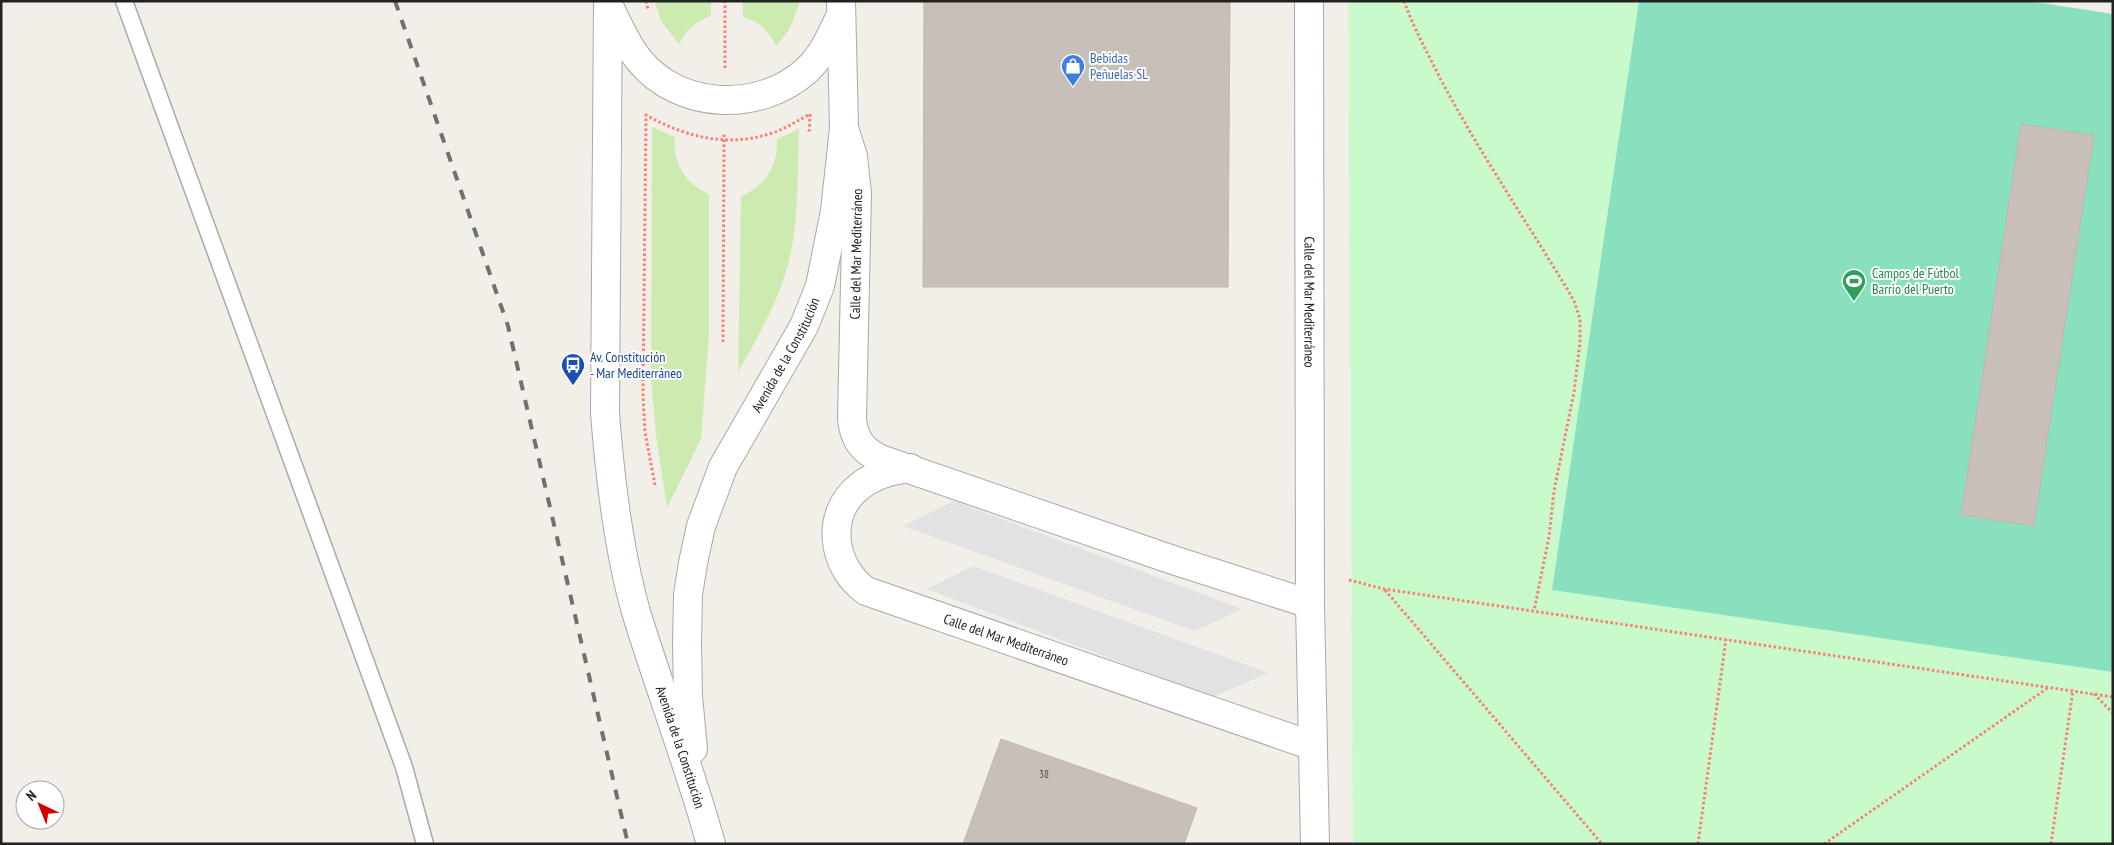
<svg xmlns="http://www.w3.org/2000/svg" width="2114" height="845" viewBox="0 0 2114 845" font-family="'PT Sans Narrow',sans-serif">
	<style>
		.grass { fill: #cdebb0 }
		.park { fill: #c8facc }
		.pitch { fill: #88e0be }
		.parking { fill: #e2e2e2 }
		.building { fill: #c7bfb8; stroke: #c4b6ab }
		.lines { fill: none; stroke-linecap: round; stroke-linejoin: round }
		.service-casing { stroke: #a9a9a9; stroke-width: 19 }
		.minor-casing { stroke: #a9a9a9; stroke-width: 30 }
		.tertiary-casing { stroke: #a9a9a9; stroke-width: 30 }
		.path { stroke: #fa8072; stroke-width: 3; stroke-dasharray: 2.5 2.5; stroke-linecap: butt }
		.service { stroke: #fff; stroke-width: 16 }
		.minor { stroke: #fff; stroke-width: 28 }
		.tertiary { stroke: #fff; stroke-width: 28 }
		.rail { stroke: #707070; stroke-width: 4; stroke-dasharray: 10 10; stroke-linecap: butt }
		.labels { text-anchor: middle; stroke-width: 4; stroke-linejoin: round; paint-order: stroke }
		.number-label { font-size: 11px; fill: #4b4948 }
		.shop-label { font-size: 14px; fill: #366cbe; stroke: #fff; text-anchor: start }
		.street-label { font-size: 14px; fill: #222; stroke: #fff }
		.leisure-label { font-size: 14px; fill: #27864d; stroke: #fff; text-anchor: start }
		.transit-label { font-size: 14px; fill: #164399; stroke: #fff; text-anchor: start }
	</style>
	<rect width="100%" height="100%" fill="#f2efe9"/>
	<path class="grass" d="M 655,1 L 711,1 L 711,16 C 695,22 686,30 679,44 L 661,21 Z
		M 743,1 L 799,1 L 799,5 L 789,30 L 776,46 C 769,30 759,22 743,17 Z
		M 652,127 L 675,137 C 673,163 685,184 709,194 L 709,335 L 701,439 L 667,508 L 656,436 L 651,380 Z
		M 799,129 C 797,179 800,231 784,278 C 773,311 755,342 738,372 L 741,196 C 766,186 778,165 777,139 Z"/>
	<path class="park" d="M 1348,1 L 1639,1 L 1552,590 L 2113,672 L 2113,844 L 1353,844 Z"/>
	<path class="pitch" d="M 1639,1 L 2029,1 L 2113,14 L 2113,672 L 1552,590 Z"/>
	<path class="parking" d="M 954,501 L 1242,609 L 1195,631 L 903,526 Z
		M 973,566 L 1269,673 L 1212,697 L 927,589 Z"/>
	<path class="building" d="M 924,1 L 1230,1 L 1228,287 L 923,287 Z
		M 2021,124 L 2094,135 L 2034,526 L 1961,515 Z
		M 1001,739 L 1197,808 L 1184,844 L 963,844 Z"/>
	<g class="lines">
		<g class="service-casing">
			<path id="service" d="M 124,1 L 404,767 L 425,844"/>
		</g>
		<g class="minor-casing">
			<g id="minor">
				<path id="s1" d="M 1309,1 L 1310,604 L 1315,844"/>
				<path d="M 844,128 L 853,156 L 857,193 L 852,419 C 854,439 862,450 880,459 L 1173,560 L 1310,604"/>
				<path id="s2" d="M 910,468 C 892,470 874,475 860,486 C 824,514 832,567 866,591 L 1313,746"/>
			</g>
		</g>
		<g class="tertiary-casing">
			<g id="tertiary">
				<path id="s3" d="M 608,1 L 605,413 C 610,479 618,548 636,612 C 660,690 689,765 711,844"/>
				<path d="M 609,6 C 618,25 626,44 639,60 C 679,110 760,113 807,70 C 822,56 830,38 839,19"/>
				<path id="s4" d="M 693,749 L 688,696 L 687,644 L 688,595 L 693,563 L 701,526 L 723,467 L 804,326 L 820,286 L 835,211 L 844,128 L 841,1"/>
			</g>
		</g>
		<path class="path" d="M 646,1 L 648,10
			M 1404,1 C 1414,29 1428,54 1441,80 C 1480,153 1526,221 1569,292 L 1575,303 L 1580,319 L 1580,342 L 1574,392 L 1554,491 L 1549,537 L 1534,611
			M 725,68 L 725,1
			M 723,342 L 724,132
			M 655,485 L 645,432 L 643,394 L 646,115 C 685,137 728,148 772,133 C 785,129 797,121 810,114 L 809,134
			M 1349,580 L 1384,589 L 2113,697
			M 1385,590 L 1602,844
			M 2094,694 L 2113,713
			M 1698,844 L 1726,639
			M 1824,844 L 2049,687
			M 2051,844 L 2073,690"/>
		<use href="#service" class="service"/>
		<use href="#minor" class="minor"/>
		<use href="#tertiary" class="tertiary"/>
		<path class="rail" d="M 395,1 L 508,326 L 628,844"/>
	</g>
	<defs>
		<g id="shop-pin" transform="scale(1.25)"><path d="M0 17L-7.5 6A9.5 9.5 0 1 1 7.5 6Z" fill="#3f7fe0" stroke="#fff"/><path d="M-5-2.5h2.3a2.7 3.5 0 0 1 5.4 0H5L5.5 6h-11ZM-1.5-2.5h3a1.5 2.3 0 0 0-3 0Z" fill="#fff"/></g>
		<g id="stadium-pin" transform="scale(1.25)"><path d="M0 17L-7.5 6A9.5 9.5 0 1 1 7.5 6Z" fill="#2e9e5b" stroke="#fff"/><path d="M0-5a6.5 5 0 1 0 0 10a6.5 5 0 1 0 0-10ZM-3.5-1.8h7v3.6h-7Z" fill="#fff"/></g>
		<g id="bus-pin" transform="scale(1.25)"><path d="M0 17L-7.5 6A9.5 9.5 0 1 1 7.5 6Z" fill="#1a4fb4" stroke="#fff"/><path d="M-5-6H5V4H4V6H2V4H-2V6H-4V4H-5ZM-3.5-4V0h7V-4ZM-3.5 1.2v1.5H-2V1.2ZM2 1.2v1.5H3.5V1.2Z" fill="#fff"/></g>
	</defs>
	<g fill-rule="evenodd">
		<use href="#shop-pin" x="1073" y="66"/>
		<use href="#stadium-pin" x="1854" y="281"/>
		<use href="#bus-pin" x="573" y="365"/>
	</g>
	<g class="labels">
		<g class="number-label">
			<text x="1044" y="778">38</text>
		</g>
		<g class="shop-label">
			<text x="1090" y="63">Bebidas<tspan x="1090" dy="16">Peñuelas SL</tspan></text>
		</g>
		<g class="street-label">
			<text transform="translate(856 254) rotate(-89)" y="5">Calle del Mar Mediterráneo</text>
			<text dy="5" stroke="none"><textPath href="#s1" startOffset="301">Calle del Mar Mediterráneo</textPath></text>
			<text dy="5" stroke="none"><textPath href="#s4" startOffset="416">Avenida de la Constitución</textPath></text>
			<text dy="5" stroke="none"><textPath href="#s2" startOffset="324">Calle del Mar Mediterráneo</textPath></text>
			<text dy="5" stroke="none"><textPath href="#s3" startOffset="756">Avenida de la Constitución</textPath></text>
		</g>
		<g class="leisure-label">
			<text x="1872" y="278">Campos de Fútbol<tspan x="1872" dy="16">Barrio del Puerto</tspan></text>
		</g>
		<g class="transit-label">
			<text x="590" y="362">Av. Constitución<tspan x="590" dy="16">- Mar Mediterráneo</tspan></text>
		</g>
	</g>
	<rect width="2114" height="845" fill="none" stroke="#222222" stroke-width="5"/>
	<g transform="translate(40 805) rotate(317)"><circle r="24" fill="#ffffff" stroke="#a7a7a7"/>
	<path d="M0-4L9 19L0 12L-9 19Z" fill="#d40000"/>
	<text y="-8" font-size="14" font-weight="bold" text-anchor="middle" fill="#222222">N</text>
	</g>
</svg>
